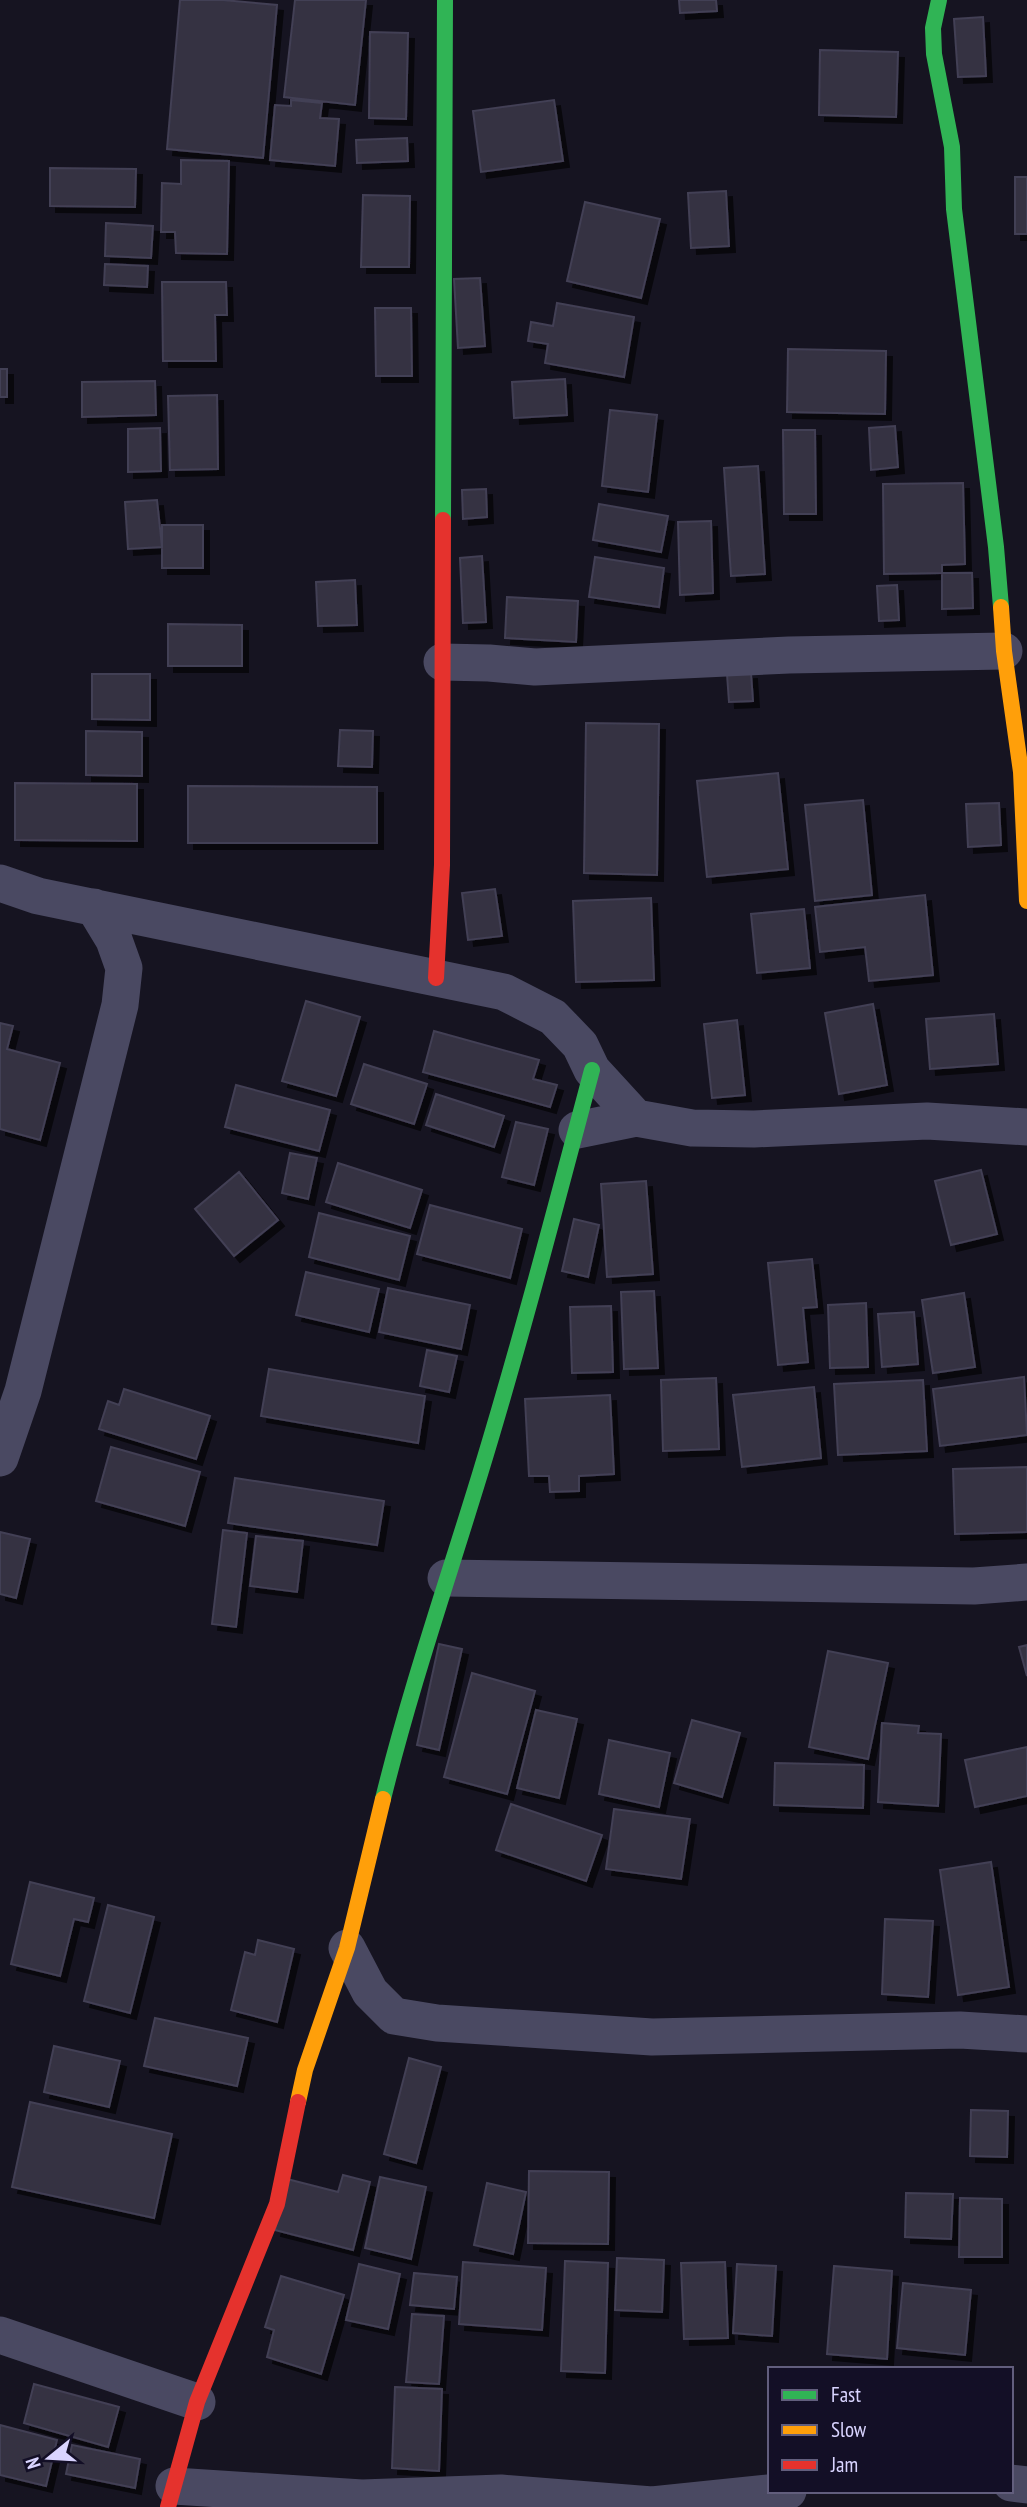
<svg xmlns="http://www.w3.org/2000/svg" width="1027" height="2507" viewBox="0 0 1027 2507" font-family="'PT Sans Narrow',sans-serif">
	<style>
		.building { fill: #343243; stroke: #433f54; stroke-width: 2; filter: url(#shadow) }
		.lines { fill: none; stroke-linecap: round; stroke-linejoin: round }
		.street { stroke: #4a4962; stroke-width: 37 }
		.fast { stroke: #30b455; stroke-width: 16 }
		.slow { stroke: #ff9f0a; stroke-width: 16 }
		.jam { stroke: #e5322d; stroke-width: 16 }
	</style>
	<defs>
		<filter id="shadow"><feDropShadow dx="6" dy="6" stdDeviation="0" flood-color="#0009"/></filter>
	</defs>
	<rect width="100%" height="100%" fill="#161421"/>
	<path class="building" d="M 180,0 L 223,0 L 277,5 L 263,158 L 167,149 Z
		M 295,0 L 366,0 L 355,105 L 284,97 Z
		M 679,0 L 716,0 L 717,11 L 680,13 Z
		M 983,17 L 986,76 L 958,77 L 954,19 Z
		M 370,32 L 408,33 L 406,119 L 369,118 Z
		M 820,50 L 898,52 L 896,117 L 819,115 Z
		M 291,100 L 322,103 L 320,118 L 339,119 L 335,166 L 270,160 L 275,105 L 291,106 Z
		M 554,100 L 563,161 L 481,172 L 473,111 Z
		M 407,138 L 408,161 L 357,163 L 356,140 Z
		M 181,160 L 229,161 L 227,254 L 176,253 L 175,232 L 161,232 L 162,183 L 181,184 Z
		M 50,168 L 136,169 L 135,207 L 50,206 Z
		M 1015,177 L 1027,177 L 1027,234 L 1015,234 Z
		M 726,191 L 729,246 L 691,248 L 688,193 Z
		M 363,195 L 410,196 L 409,267 L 361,267 Z
		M 585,202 L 660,219 L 641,298 L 567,281 Z
		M 106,223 L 153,226 L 151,258 L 105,256 Z
		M 105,264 L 148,266 L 147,287 L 104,285 Z
		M 480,278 L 485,346 L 458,348 L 454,279 Z
		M 162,282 L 226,282 L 227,315 L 215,315 L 216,361 L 163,361 Z
		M 557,303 L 634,317 L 624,377 L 545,363 L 548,344 L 528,341 L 531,322 L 553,326 Z
		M 375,308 L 411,308 L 412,376 L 376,376 Z
		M 788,349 L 886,351 L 885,414 L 787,412 Z
		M 0,369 L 7,369 L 7,397 L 0,397 Z
		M 565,379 L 567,415 L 514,418 L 512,382 Z
		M 155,381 L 156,415 L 82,417 L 82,382 Z
		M 217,395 L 218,469 L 170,470 L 168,396 Z
		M 610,410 L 657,415 L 648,492 L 602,486 Z
		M 895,426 L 898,467 L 871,470 L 869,428 Z
		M 160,428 L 161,471 L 128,472 L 128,429 Z
		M 783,430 L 815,430 L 816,514 L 784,514 Z
		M 758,466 L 765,574 L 731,576 L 724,468 Z
		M 963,483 L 965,564 L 942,565 L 942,573 L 884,574 L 883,484 Z
		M 486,489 L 487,517 L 463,519 L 462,490 Z
		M 157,500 L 162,547 L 128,549 L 125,502 Z
		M 599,504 L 668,516 L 661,552 L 593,540 Z
		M 711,521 L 713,593 L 680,595 L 678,522 Z
		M 162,525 L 203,525 L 203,568 L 162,568 Z
		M 482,556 L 486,622 L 463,623 L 460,558 Z
		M 595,557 L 664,568 L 659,607 L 589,597 Z
		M 942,573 L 972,573 L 973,608 L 942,609 Z
		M 355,580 L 357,625 L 318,626 L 316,582 Z
		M 897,585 L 899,620 L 879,621 L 877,586 Z
		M 507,597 L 578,601 L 576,642 L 505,638 Z
		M 168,624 L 242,625 L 242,666 L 168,666 Z
		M 751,673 L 753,701 L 729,702 L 727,674 Z
		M 92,674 L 150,674 L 150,720 L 92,719 Z
		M 586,723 L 659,724 L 657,875 L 584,873 Z
		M 340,730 L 373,731 L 372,767 L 338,766 Z
		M 86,731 L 142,732 L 142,776 L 86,775 Z
		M 778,773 L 788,869 L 707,877 L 697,781 Z
		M 15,783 L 137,784 L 137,841 L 15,840 Z
		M 188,786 L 377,787 L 377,843 L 188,843 Z
		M 863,800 L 872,895 L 815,901 L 805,805 Z
		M 999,803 L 1001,845 L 968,847 L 966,804 Z
		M 495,889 L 502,936 L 468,940 L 462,893 Z
		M 925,895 L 933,975 L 869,981 L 865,947 L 820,952 L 815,907 Z
		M 651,898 L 654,980 L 576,982 L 573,901 Z
		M 804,909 L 810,968 L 757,973 L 751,914 Z
		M 306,1001 L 360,1017 L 336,1096 L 282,1081 Z
		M 873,1004 L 887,1085 L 839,1094 L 825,1013 Z
		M 994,1014 L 998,1064 L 930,1069 L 926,1019 Z
		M 737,1020 L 745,1095 L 712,1098 L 704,1024 Z
		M 0,1023 L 13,1026 L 7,1049 L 60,1063 L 40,1140 L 0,1129 Z
		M 434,1031 L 539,1060 L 533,1079 L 557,1085 L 550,1107 L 423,1072 Z
		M 364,1064 L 427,1084 L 414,1124 L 351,1104 Z
		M 236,1085 L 330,1110 L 319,1151 L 225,1127 Z
		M 436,1094 L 504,1116 L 494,1147 L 426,1125 Z
		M 516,1122 L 548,1129 L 534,1185 L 502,1177 Z
		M 290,1153 L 317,1158 L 308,1199 L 282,1193 Z
		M 338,1163 L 422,1190 L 410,1228 L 326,1202 Z
		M 981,1170 L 997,1234 L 951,1245 L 935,1181 Z
		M 239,1172 L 278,1220 L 234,1256 L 195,1209 Z
		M 646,1181 L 653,1274 L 607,1277 L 601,1184 Z
		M 430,1205 L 522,1229 L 510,1278 L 417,1254 Z
		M 319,1213 L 410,1236 L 399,1280 L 309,1257 Z
		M 574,1219 L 599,1225 L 588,1277 L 562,1271 Z
		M 812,1259 L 817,1307 L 803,1308 L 808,1362 L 778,1365 L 768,1263 Z
		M 306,1272 L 379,1289 L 369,1332 L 296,1315 Z
		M 388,1288 L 470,1305 L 461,1349 L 379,1332 Z
		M 654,1291 L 658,1368 L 624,1369 L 621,1292 Z
		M 964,1293 L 975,1367 L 933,1373 L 922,1300 Z
		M 866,1303 L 868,1367 L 830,1368 L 828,1305 Z
		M 611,1306 L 613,1372 L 572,1373 L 570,1307 Z
		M 914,1312 L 918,1364 L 882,1367 L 878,1314 Z
		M 427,1350 L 457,1356 L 449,1392 L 420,1386 Z
		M 269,1369 L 425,1396 L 418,1443 L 261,1416 Z
		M 1024,1377 L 1027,1435 L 940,1446 L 933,1389 Z
		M 716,1378 L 719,1449 L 663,1451 L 661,1380 Z
		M 923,1380 L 927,1451 L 838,1455 L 834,1384 Z
		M 814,1387 L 821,1458 L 742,1467 L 733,1395 Z
		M 124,1389 L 210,1416 L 196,1459 L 99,1429 L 108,1401 L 119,1405 Z
		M 610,1395 L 614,1474 L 579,1476 L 579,1491 L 550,1492 L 549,1476 L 529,1476 L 525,1399 Z
		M 111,1447 L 200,1472 L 185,1526 L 96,1501 Z
		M 1027,1467 L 1027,1532 L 955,1534 L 953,1469 Z
		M 235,1478 L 384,1501 L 377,1545 L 228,1523 Z
		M 223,1530 L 247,1533 L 236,1627 L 212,1624 Z
		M 0,1532 L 30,1539 L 16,1598 L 0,1594 Z
		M 256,1536 L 303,1541 L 297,1592 L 250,1586 Z
		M 439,1644 L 462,1649 L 439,1750 L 417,1745 Z
		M 1027,1645 L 1027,1676 L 1019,1647 Z
		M 828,1651 L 888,1663 L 868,1759 L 809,1747 Z
		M 472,1673 L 535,1691 L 507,1794 L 444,1777 Z
		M 536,1710 L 577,1719 L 559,1798 L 517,1788 Z
		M 692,1720 L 740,1733 L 722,1797 L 674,1783 Z
		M 882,1723 L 919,1726 L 918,1733 L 941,1734 L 938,1806 L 878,1802 Z
		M 609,1740 L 670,1753 L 659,1807 L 599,1794 Z
		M 1027,1747 L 1027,1796 L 975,1807 L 965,1760 Z
		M 775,1763 L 864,1765 L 863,1808 L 774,1805 Z
		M 511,1804 L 602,1835 L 586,1881 L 496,1850 Z
		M 614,1809 L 690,1819 L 681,1879 L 606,1869 Z
		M 991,1862 L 1009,1987 L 958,1995 L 940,1870 Z
		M 30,1882 L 94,1898 L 88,1922 L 74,1919 L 60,1976 L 11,1964 Z
		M 108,1905 L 154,1917 L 130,2013 L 84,2001 Z
		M 885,1919 L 933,1921 L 928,1997 L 882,1994 Z
		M 258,1940 L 294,1949 L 277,2022 L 231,2010 L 245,1952 L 255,1955 Z
		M 155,2018 L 248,2038 L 237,2086 L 144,2066 Z
		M 54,2046 L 120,2061 L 109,2107 L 44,2092 Z
		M 409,2058 L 441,2067 L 416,2163 L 384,2154 Z
		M 30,2102 L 172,2134 L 154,2218 L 12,2187 Z
		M 971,2110 L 1008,2111 L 1007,2157 L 970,2156 Z
		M 529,2171 L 609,2172 L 608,2244 L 528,2243 Z
		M 343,2175 L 370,2182 L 353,2250 L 275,2230 L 287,2179 L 338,2192 Z
		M 380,2177 L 426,2187 L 411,2259 L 365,2248 Z
		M 487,2183 L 526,2192 L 513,2254 L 474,2245 Z
		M 906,2193 L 953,2194 L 951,2239 L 905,2237 Z
		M 960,2198 L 1002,2199 L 1002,2257 L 959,2257 Z
		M 617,2258 L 664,2260 L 662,2312 L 615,2310 Z
		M 565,2261 L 608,2263 L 605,2373 L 561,2371 Z
		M 463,2262 L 546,2268 L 542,2330 L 459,2324 Z
		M 725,2262 L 728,2338 L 684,2339 L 681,2263 Z
		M 359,2264 L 400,2274 L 388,2329 L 346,2320 Z
		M 737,2264 L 776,2266 L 772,2336 L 733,2333 Z
		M 834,2266 L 892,2271 L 887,2359 L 827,2354 Z
		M 414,2273 L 457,2277 L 454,2309 L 410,2305 Z
		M 281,2276 L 344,2295 L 321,2374 L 267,2357 L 274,2330 L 265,2327 Z
		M 903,2283 L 971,2290 L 965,2355 L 897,2348 Z
		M 412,2314 L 444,2316 L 439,2384 L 406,2382 Z
		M 34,2384 L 119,2407 L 108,2447 L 24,2423 Z
		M 395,2387 L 442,2389 L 439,2471 L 392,2468 Z
		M 0,2425 L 57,2440 L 46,2486 L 0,2475 Z
		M 72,2445 L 140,2459 L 135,2488 L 66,2474 Z"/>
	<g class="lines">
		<path class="street" d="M 442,662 L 489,663 L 535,667 L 789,655 L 1004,651
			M 0,883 L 38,896 L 504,992 L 553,1017 L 580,1045 L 592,1070 L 636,1118
			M 577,1130 L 636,1118 L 692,1128 L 754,1129 L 927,1121 L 1027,1127
			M 0,1458 L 23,1391 L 120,1005 L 124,968 L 114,940 L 94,907
			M 446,1578 L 974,1586 L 1027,1582
			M 347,1948 L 370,1992 L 394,2016 L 437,2023 L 652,2037 L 960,2030 L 1027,2034
			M 0,2335 L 197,2402
			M 1011,2483 L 1027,2485
			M 174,2486 L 362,2498 L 501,2493 L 652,2505 L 788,2491"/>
		<path class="fast" d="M 939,0 L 933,28 L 934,54 L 952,147 L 954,209 L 996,547 L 1001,607
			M 443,520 L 445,0
			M 383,1799 C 410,1689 447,1582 480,1474 C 521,1340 556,1205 592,1070"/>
		<path class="slow" d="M 1001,607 L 1004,651 L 1021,772 L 1027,901
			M 298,2102 L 305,2070 L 347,1948 L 383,1799"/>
		<path class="jam" d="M 436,978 L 442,865 L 443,520
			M 168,2507 L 197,2402 L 277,2204 L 298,2102"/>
	</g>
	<rect x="768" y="2367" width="245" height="126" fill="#130f26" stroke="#625e7d" stroke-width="2"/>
	<rect x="782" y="2390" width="35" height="10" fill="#30b455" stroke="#625e7d" stroke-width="2"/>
	<text x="831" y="2402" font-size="21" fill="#d9d4ff">Fast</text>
	<rect x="782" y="2425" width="35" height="10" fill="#ff9f0a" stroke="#625e7d" stroke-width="2"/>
	<text x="831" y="2437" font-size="21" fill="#d9d4ff">Slow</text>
	<rect x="782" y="2460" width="35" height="10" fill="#e5322d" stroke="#625e7d" stroke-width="2"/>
	<text x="831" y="2472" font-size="21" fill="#d9d4ff">Jam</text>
	<g transform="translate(49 2458) rotate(252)" stroke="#130f26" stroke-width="5" paint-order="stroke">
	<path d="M0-5L12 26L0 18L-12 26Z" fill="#d9d4ff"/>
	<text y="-10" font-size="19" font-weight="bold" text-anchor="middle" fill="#d9d4ff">N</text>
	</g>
</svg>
